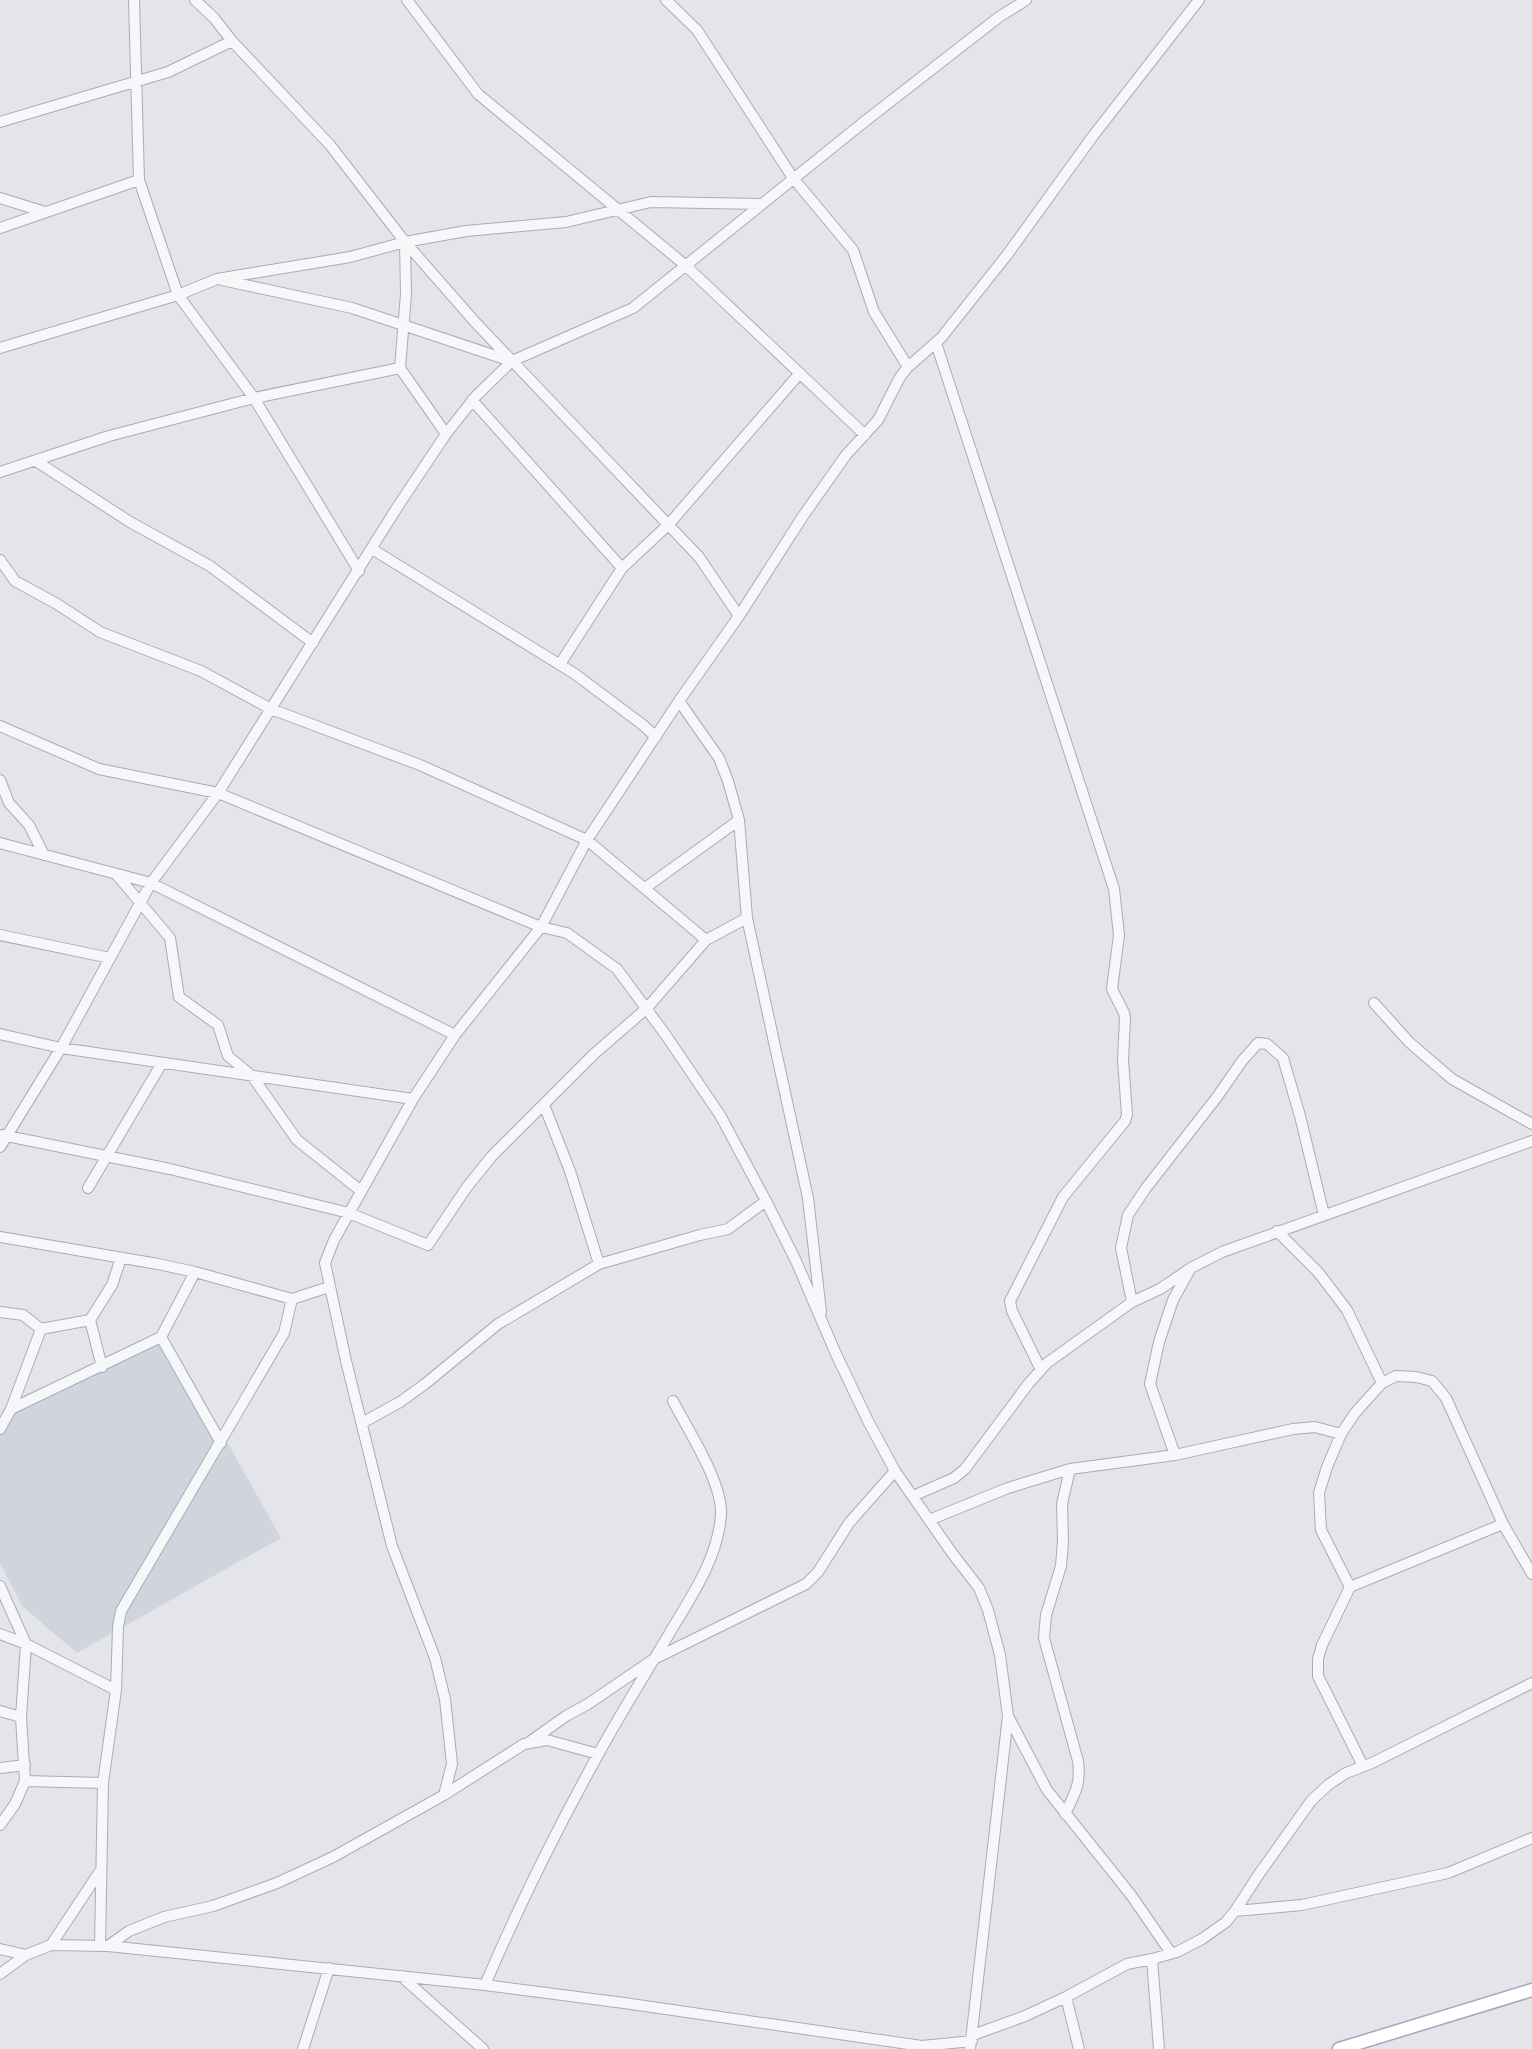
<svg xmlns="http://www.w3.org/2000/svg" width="1532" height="2049" viewBox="0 0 1532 2049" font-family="'Nunito Sans',sans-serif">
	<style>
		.built { fill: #d1d4dd }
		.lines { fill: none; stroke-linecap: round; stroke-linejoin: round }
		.minor-casing { stroke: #a8acb6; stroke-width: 12 }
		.major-casing { stroke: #a2a9b7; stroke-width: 15 }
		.minor { stroke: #f6f7f9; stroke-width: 10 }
		.major { stroke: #fff; stroke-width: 12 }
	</style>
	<rect width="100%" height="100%" fill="#e3e5eb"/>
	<path class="built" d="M 152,1336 L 172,1344 L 281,1538 L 77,1653 L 23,1607 L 0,1563 L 0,1432 L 8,1411 Z"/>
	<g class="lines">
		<g class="minor-casing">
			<path id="minor" d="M 134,0 L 139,180 L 178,295 L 254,398 L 359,571
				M 195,0 L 214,18 L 232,41 L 330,145 L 405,242 L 475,322 L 699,557 L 739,616
				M 407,0 L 478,94 L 685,265 L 865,435
				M 666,0 L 697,30 L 793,178 L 853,250 L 874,312 L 908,367
				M 0,122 L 168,72 L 232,41
				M 0,198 L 45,212
				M 0,228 L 139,180
				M 405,242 L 406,294 L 400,368 L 446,434
				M 222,280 L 352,308 L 511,361
				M 936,343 L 1114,889 L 1119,935 L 1112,989 L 1124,1013 L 1125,1018 L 1123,1060 L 1127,1115 L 1125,1121 L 1063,1197 L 1010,1301 L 1012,1311 L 1041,1370
				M 0,348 L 178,295 L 217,279 L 350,257 L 405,242 L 466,231 L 566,222 L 651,202 L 761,204
				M 472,400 L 622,568 L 560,664
				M 36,461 L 130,522 L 210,566 L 313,643
				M 0,472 L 109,436 L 254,398 L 400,368
				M 372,549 L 575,674 L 643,725 L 656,737
				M 0,560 L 15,581 L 57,604 L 100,632 L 201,671 L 271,709 L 420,765 L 587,840 L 706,940
				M 622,568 L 669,524 L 800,373
				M 679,701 L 719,758 L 728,781 L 739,820 L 747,918 L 808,1198 L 821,1312
				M 0,726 L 99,769 L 218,793 L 541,927 L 567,933 L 617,969 L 665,1034 L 720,1115 L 766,1201 L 796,1261 L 836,1354 L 868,1421 L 895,1471 L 952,1553 L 979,1588 L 988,1610 L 1000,1655 L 1008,1716 L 970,2049
				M 0,780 L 9,803 L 29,825 L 44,855
				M 0,843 L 151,883 L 455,1035
				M 116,874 L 170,938 L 179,997 L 218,1025 L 228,1056 L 252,1076 L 297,1140 L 361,1191
				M 645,888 L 739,820
				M 0,935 L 110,958
				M 1374,1003 L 1409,1042 L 1452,1079 L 1532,1124
				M 0,1034 L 61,1048 L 413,1099
				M 544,1105 L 570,1171 L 599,1264
				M 2,1135 L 170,1169 L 349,1213 L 428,1245 L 467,1187 L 492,1156 L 594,1054 L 647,1008 L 706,940 L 747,918
				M 0,1147 L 61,1048 L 151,883 L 218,793 L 398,506 L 446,434 L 476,396 L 512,361 L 633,308 L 864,122 L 999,17 L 1026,0
				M 88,1188 L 162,1063
				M 1277,1231 L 1318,1272 L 1347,1310 L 1382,1383
				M 0,1237 L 158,1264 L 195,1272 L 292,1299 L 329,1287
				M 1132,1302 L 1121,1248 L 1128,1215 L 1146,1188 L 1217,1097 L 1242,1061 L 1258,1043 L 1267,1044 L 1283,1058 L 1300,1116 L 1324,1215
				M 0,1312 L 23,1315 L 41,1329 L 90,1320 L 112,1285 L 121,1258
				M 90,1320 L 102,1367
				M 161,1337 L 221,1443
				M 11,1409 L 161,1337 L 195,1272
				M 362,1423 L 400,1402 L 425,1384 L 498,1324 L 599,1264 L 700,1235 L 728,1229 L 766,1201
				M 0,1429 L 11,1409 L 41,1329
				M 1175,1455 L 1150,1384 L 1159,1342 L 1173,1300 L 1189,1271
				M 913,1496 L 954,1478 L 965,1469 L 1029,1383 L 1047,1363 L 1132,1302 L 1160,1289 L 1191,1268 L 1222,1252 L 1532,1141
				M 929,1520 L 1008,1488 L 1070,1469 L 1175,1455 L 1293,1429 L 1315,1427 L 1341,1434
				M 0,1586 L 26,1644 L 21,1717 L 25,1781 L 15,1804 L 0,1825
				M 1350,1587 L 1321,1530 L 1319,1493 L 1327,1467 L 1341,1434 L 1355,1413 L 1382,1383 L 1396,1376 L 1416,1377 L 1432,1381 L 1446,1398 L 1503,1524 L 1532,1574
				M 0,1634 L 26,1644 L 116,1690
				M 0,1711 L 21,1717
				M 1008,1716 L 1047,1790 L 1131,1895 L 1171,1953
				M 528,1743 L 566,1716 L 588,1704 L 654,1659 L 806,1584 L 818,1572 L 849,1523 L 895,1471
				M 1363,1766 L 1318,1676 L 1318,1659 L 1322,1645 L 1350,1587 L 1503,1524
				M 0,1768 L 25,1765
				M 25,1781 L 103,1783
				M 444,1795 L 524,1744 L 547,1740 L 598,1754
				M 1065,1814 C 1075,1793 1081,1785 1078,1761 L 1044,1638 L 1046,1615 L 1061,1566 L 1063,1541 L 1062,1504 L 1070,1469
				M 1235,1911 L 1302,1905 L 1448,1873 L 1532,1838
				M 51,1945 L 100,1871
				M 100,1945 L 103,1783 L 116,1690 L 118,1627 L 121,1611 L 284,1333 L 292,1299
				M 108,1946 L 485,1985 L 624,2003 L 922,2046 L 972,2041
				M 0,1949 L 26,1955 L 51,1945 L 108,1946 L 129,1931 L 164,1917 L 213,1906 L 277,1883 L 333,1857 L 444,1795 L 452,1764 L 445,1699 L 435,1658 L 392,1546 L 346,1361 L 325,1263 L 334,1240 L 413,1099 L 455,1035 L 541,927 L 587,840 L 679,701 L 739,616 L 803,516 L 846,455 L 878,420 L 900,377 L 908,367 L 941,338 L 1007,255 L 1093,136 L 1199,0
				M 1152,1959 L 1159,2049
				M 0,1974 L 26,1955
				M 401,1976 L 483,2049
				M 485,1985 C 519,1905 557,1829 599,1753 C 622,1711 648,1670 672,1629 C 693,1594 718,1557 721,1515 C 723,1483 688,1430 673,1401
				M 1066,1997 L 1079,2049
				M 973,2035 L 1025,2016 L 1066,1997 L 1127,1964 L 1152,1959 L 1177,1952 L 1202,1939 L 1226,1922 L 1235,1911 L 1259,1874 L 1311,1801 L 1328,1785 L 1346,1773 L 1372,1763 L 1532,1683
				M 303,2049 L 329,1968"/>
		</g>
		<g class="major-casing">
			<path id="major" d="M 1339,2049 L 1532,1990"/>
		</g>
		<use href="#minor" class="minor"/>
		<use href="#major" class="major"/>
	</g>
</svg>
